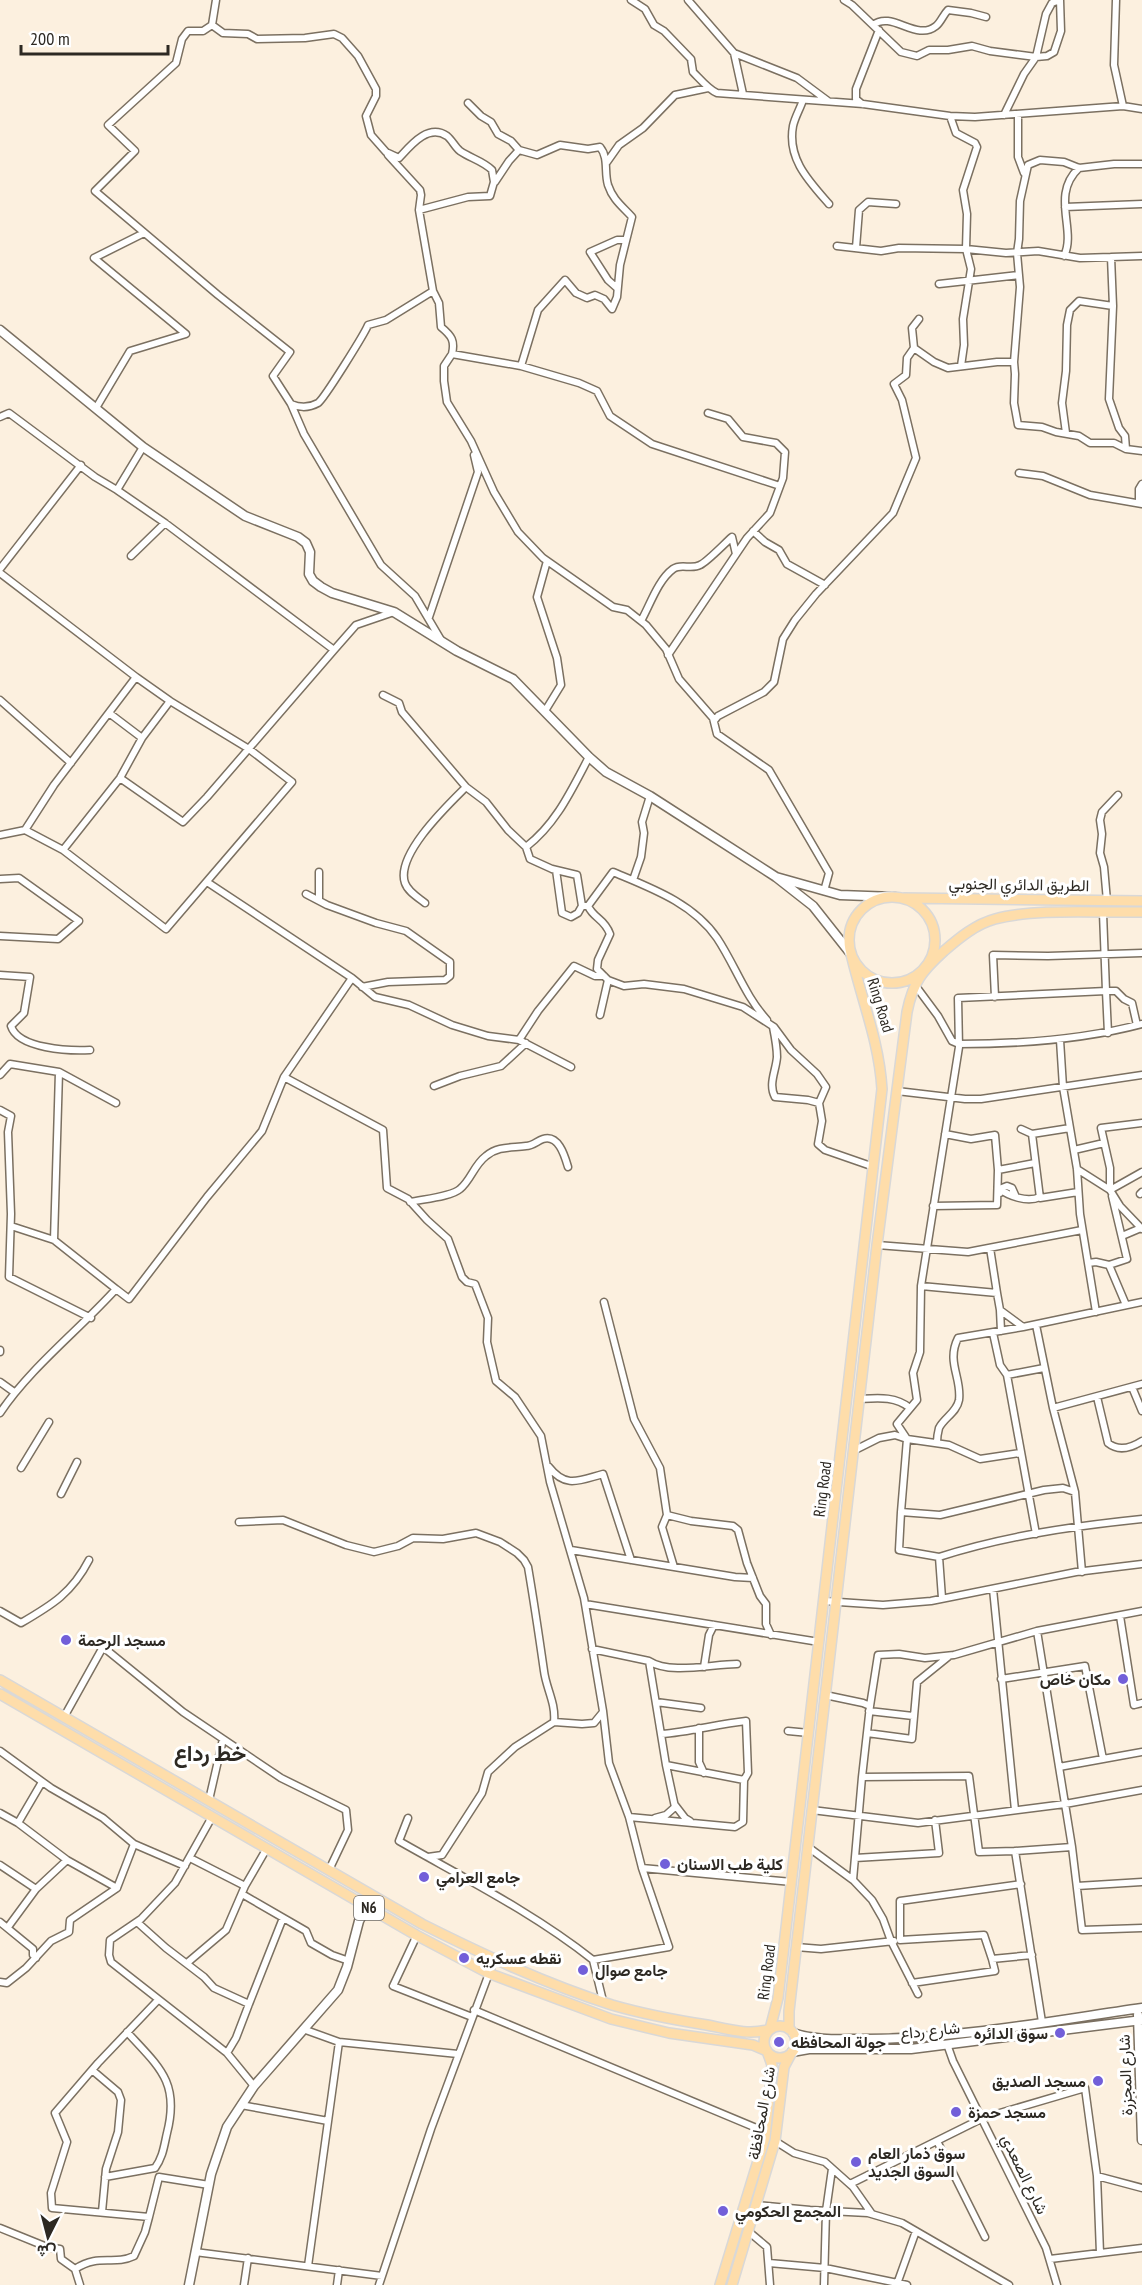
<svg xmlns="http://www.w3.org/2000/svg" width="1142" height="2285" viewBox="0 0 1142 2285" font-family="'PT Sans Narrow',Vazirmatn,sans-serif">
	<style>
		.lines { fill: none; stroke-linecap: round; stroke-linejoin: round }
		.street-casing { stroke: #7b7061; stroke-width: 9 }
		.secondary-casing { stroke: #7b7061; stroke-width: 11 }
		.primary-casing { stroke: #d9d8d7; stroke-width: 12 }
		.street { stroke: #fff; stroke-width: 6 }
		.secondary { stroke: #fff; stroke-width: 8 }
		.primary { stroke: #feddaa; stroke-width: 9 }
		.poi-dot { fill: #725fd9; stroke: #fff; stroke-width: 2 }
		.labels { text-anchor: middle; stroke-width: 6; stroke-linejoin: round; paint-order: stroke }
		.shield { fill: #fff; stroke: #6c6965; stroke-width: 1.5 }
		.shield-label { font-size: 15px; font-weight: bold; fill: #2d2923 }
		.street-label { font-size: 16px; fill: #2d2923; stroke: #fff }
		.poi-label { font-size: 16px; font-weight: bold; fill: #2d2923; stroke: #fff; text-anchor: start }
		.district-label { font-size: 22px; font-weight: bold; fill: #2d2923; stroke: #fff }
	</style>
	<rect width="100%" height="100%" fill="#fcf0df"/>
	<g class="lines">
		<g class="street-casing">
			<path id="street" d="M 216,0 L 212,25 L 203,31 L 188,31 L 182,39 L 176,63 L 108,125 L 135,151 L 95,191 L 218,295 L 290,352 L 273,376 L 291,404 L 304,434 L 381,565 L 415,596 L 441,640
				M 631,0 L 645,9 L 654,25 L 664,31 L 691,59 L 693,72 C 700,79 709,90 717,93 L 863,104 L 950,116 L 975,117 L 1123,106
				M 688,0 L 734,53 L 743,94
				M 844,0 L 852,5 L 901,52 L 917,56 L 929,50 L 948,50 L 972,46 L 990,51 L 1036,57 L 1047,56 L 1054,52 L 1061,31 L 1060,0
				M 1116,0 L 1114,65 L 1123,106 L 1142,109
				M 212,25 L 223,33 L 248,34 L 257,39 L 305,38 L 334,34 L 342,38 L 358,56 L 376,89 L 376,96 L 366,116 L 371,135 L 386,152 L 399,158 C 410,146 428,123 447,136 C 452,140 455,147 460,151 C 470,158 483,161 492,170 L 494,182 L 490,196 L 468,197 L 419,210
				M 873,25 C 892,10 916,42 936,26 C 941,22 943,15 948,10 L 971,13 L 986,17
				M 734,53 L 797,78 L 828,101
				M 803,100 C 800,109 795,117 793,126 C 787,159 809,181 829,204
				M 468,103 L 481,116 L 491,122 L 498,134 L 511,141 L 519,150 L 537,155 L 560,145 L 588,149 L 600,147 C 609,158 604,172 608,185 C 613,200 622,206 632,217 L 620,265 L 617,297 L 612,309 L 604,299 L 595,295 L 587,298 L 576,293 L 565,280 L 538,310 L 521,366
				M 862,104 L 856,99 L 856,89 L 879,30
				M 1018,114 L 1018,157 L 1024,173
				M 1004,115 L 1024,74 L 1036,57 L 1046,14 L 1052,3 L 1059,0
				M 950,116 L 956,133 L 975,143 L 977,147 L 963,190 L 967,214 L 966,249 L 971,269 L 963,319 L 964,345 L 961,366
				M 388,155 L 420,190 L 421,195 L 419,210 L 433,291 L 439,303 L 441,327 C 452,336 455,341 452,354
				M 607,162 L 619,145 L 643,128 L 675,95 L 708,88
				M 1142,164 L 1114,164 L 1079,168 L 1064,162 L 1040,160 L 1028,165 L 1020,201 L 1019,239 L 1017,253 L 1020,287 L 1014,362 L 1015,374 L 1014,403 L 1018,425 L 1042,427 L 1056,432 L 1079,436 L 1090,443 L 1114,443 L 1126,449 L 1142,451
				M 495,182 L 509,161 L 519,150
				M 1065,207 L 1142,204
				M 837,246 L 881,251 L 899,248 L 966,249 L 1006,253 L 1038,251 L 1080,258 L 1142,256
				M 856,248 L 859,210 L 868,202 L 896,204
				M 1064,256 C 1077,230 1050,195 1079,168
				M 1111,257 L 1113,306 L 1109,399 L 1119,428 L 1125,436 L 1126,449
				M 939,284 L 1019,275
				M 617,288 L 608,280 L 590,252 L 617,240 L 625,240
				M 914,348 L 934,362 L 948,368 L 997,362 L 1014,362
				M 291,404 C 300,408 309,408 318,403 C 324,399 365,333 368,325 L 386,320 L 433,291
				M 96,408 L 130,351 L 186,334 L 94,258 L 144,233
				M 0,417 L 9,413 L 95,477 L 117,490 L 143,447
				M 1066,433 L 1062,403 L 1066,371 L 1067,325 L 1070,310 L 1079,301 L 1113,306
				M 1019,473 L 1043,476 L 1090,495 L 1142,504
				M 780,486 L 652,444 L 610,416 L 597,391 L 579,383 L 521,366 L 452,354 L 444,366 L 444,381 L 447,402 L 471,441 L 494,492 L 518,532 L 543,558 L 613,607 L 627,610 L 646,625 L 666,649 L 679,679 L 713,718 L 717,734 L 769,770 L 829,873 L 824,891
				M 117,490 L 165,523 L 334,650 L 356,625 L 394,612
				M 1139,503 L 1139,489 L 1142,484
				M 753,531 L 765,542 L 779,550 L 787,564 L 825,585
				M 131,556 L 165,523
				M 0,569 L 81,465
				M 0,573 L 136,677
				M 429,617 L 478,472 L 474,455
				M 641,621 C 650,605 658,580 673,569 C 681,563 691,570 700,565 C 707,562 724,544 732,537 L 736,554
				M 668,655 L 747,538 L 770,513 L 783,478 L 785,452 L 776,443 L 743,437 L 728,419 L 708,413
				M 383,695 L 399,703 L 402,712 L 466,787 L 486,802 L 508,830 L 526,847 C 556,824 571,791 589,757
				M 0,700 L 71,763
				M 545,711 L 561,685 L 557,658 L 537,597 L 547,561
				M 109,713 L 142,738 L 170,701
				M 714,721 L 718,716 L 764,692 L 774,682 L 783,639 L 795,620 L 816,594 L 893,513 L 916,458 L 902,400 L 894,384 L 906,375 L 907,358 L 914,348 L 912,328 L 919,319
				M 120,778 L 183,822 L 207,797 L 334,650
				M 0,835 L 25,830 L 63,850 L 166,929 L 292,782 L 249,749 L 170,701 L 136,677 L 54,785 L 25,830
				M 526,847 L 530,859 L 552,869 L 577,875 L 582,906 L 588,906 L 613,872 C 651,888 693,903 717,938 C 735,965 745,996 767,1020
				M 63,850 L 120,778 L 142,738
				M 556,870 L 562,913 L 571,917 L 578,913 L 582,906
				M 0,879 L 19,878 L 79,921 L 58,939 L 0,936
				M 633,880 L 641,857 L 644,833 L 642,822 L 650,796
				M 207,882 L 352,978 L 375,997 L 409,1005 L 452,1025 L 488,1036 L 519,1040 L 571,1067
				M 306,894 L 327,905 L 376,923 L 406,931 L 450,962 L 450,976 L 445,980 L 388,982 L 362,987
				M 319,900 L 319,872
				M 1107,901 L 1104,867 L 1100,853 L 1102,834 L 1100,820 L 1102,812 L 1118,795
				M 425,903 C 419,898 408,892 405,883 C 395,855 448,805 466,787
				M 588,906 C 594,919 604,918 610,934 L 598,960 L 597,969 L 608,980 L 600,1015
				M 0,975 L 30,977 L 24,1013 L 11,1026 C 18,1049 70,1051 90,1050
				M 608,980 L 624,986 L 644,984 L 684,989 L 743,1007 L 774,1027 L 791,1050 L 817,1074 L 826,1087 L 819,1103 L 822,1121 L 818,1144 L 825,1150 L 874,1167
				M 915,985 L 938,1016 L 952,1041 L 959,1044 C 1021,1044 1082,1040 1142,1024
				M 995,997 L 993,955 L 1048,956 L 1142,953
				M 773,1027 C 775,1037 777,1047 777,1057 C 776,1071 768,1084 775,1097 L 808,1100 L 819,1103
				M 1108,1033 L 1106,991 L 1116,991 L 1124,999 L 1132,1003 L 1137,1025
				M 519,1040 L 538,1011 L 574,966 L 595,976 L 604,976
				M 1060,1040 L 1063,1087 L 1077,1169 L 1080,1214 L 1096,1312
				M 0,1075 L 10,1064 L 59,1072 L 116,1103
				M 284,1077 L 383,1130 L 387,1188 L 408,1199 L 427,1220 L 448,1239 L 462,1277 L 467,1282 L 475,1284 L 488,1318 L 487,1342 L 496,1381 L 515,1397 L 541,1436 L 550,1482 L 584,1598 L 603,1711 L 609,1763 L 629,1817 L 642,1868 L 792,1882
				M 434,1086 L 460,1076 L 501,1066 L 526,1043
				M 897,1091 L 965,1099 L 981,1099 L 1142,1075
				M 0,1110 L 11,1116 L 8,1132 L 11,1214 L 9,1277 L 91,1318
				M 1142,1123 L 1101,1128 L 1110,1168 L 1110,1190 L 1142,1172
				M 1070,1128 L 1032,1134 L 1040,1198 L 1078,1192
				M 1021,1129 L 1032,1134
				M 945,1134 L 971,1139 L 995,1135 L 998,1170
				M 1074,1150 L 1104,1143
				M 1077,1169 L 1110,1190 L 1120,1206 L 1142,1229
				M 998,1188 C 1009,1196 1027,1203 1040,1197
				M 1000,1193 L 1002,1188 L 1007,1186 L 1012,1188 L 1016,1197
				M 1140,1194 L 1142,1192
				M 1112,1196 L 1127,1259 L 1109,1265 L 1126,1305
				M 410,1202 C 423,1199 451,1197 460,1189 C 471,1180 474,1165 486,1156 C 498,1146 511,1148 526,1146 C 533,1146 537,1141 543,1139 C 559,1134 565,1157 568,1167
				M 933,1206 L 997,1205 L 998,1170 L 1035,1163
				M 1122,1236 L 1141,1228
				M 54,1240 L 59,1072
				M 877,1245 L 968,1252 L 1082,1230
				M 990,1248 L 997,1293
				M 1088,1263 L 1096,1262 L 1109,1265
				M 921,1286 L 997,1293 L 1000,1310 L 1023,1327 L 1142,1302
				M 116,1289 L 129,1299 L 207,1197 L 262,1131 L 284,1077 L 352,978
				M 604,1302 L 634,1419 L 660,1468 L 667,1515 L 662,1527 L 674,1567
				M 1000,1310 L 1001,1331
				M 1036,1325 L 1053,1408 L 1075,1492 L 1082,1572
				M 993,1333 L 1000,1365 L 1007,1375 L 1044,1368
				M 0,1350 L 0,1352
				M 1007,1375 L 1036,1534
				M 0,1382 L 14,1392
				M 1132,1387 L 1142,1411
				M 1097,1397 L 1108,1443 C 1119,1452 1131,1448 1142,1441
				M 860,1399 C 878,1398 895,1396 910,1408
				M 1053,1408 L 1142,1384
				M 0,1413 C 31,1367 79,1330 116,1289 L 54,1240 L 11,1226
				M 937,1442 C 937,1438 938,1432 939,1428 C 944,1418 957,1412 959,1400 C 962,1378 946,1362 958,1338 L 1023,1327
				M 853,1451 L 879,1438 L 895,1435 L 907,1439 L 949,1445 L 980,1459 L 1020,1453
				M 549,1467 C 566,1489 580,1480 603,1474 L 631,1560
				M 21,1468 L 49,1422
				M 1075,1492 L 1063,1488 L 1044,1490 L 940,1515 L 901,1512 L 907,1439 L 897,1424 L 917,1400 L 913,1373 L 920,1352 L 921,1286 L 959,1047 L 958,998 L 1106,991 L 1103,913
				M 61,1494 L 77,1462
				M 901,1512 L 899,1550 L 939,1557
				M 667,1515 L 691,1521 L 733,1526 L 738,1530 L 747,1563 L 760,1596 L 766,1604 L 766,1624 L 771,1635
				M 239,1522 L 283,1520 L 346,1545 L 374,1552 L 398,1546 L 413,1538 L 443,1539 L 476,1533 L 500,1542 L 517,1553 L 524,1560 L 528,1567 C 534,1602 539,1636 544,1671 C 546,1688 556,1703 554,1722
				M 571,1550 L 735,1577 L 753,1578
				M 993,1589 L 1015,1810
				M 942,1598 L 939,1557 C 1004,1536 1074,1526 1142,1519
				M 824,1601 L 883,1605 L 931,1601 L 1076,1572 L 1142,1564
				M 585,1604 L 819,1642
				M 0,1611 L 21,1623 C 52,1605 72,1593 89,1560
				M 1120,1616 L 1134,1705 L 1142,1703
				M 1037,1631 L 1072,1847 L 1082,1930 L 1142,1928
				M 592,1649 L 649,1661
				M 704,1667 L 709,1635 L 714,1625
				M 1001,1679 L 1085,1666 L 1103,1759 L 1059,1767
				M 825,1695 L 863,1703 L 870,1706
				M 656,1702 L 701,1708
				M 869,1711 L 913,1716
				M 64,1717 L 103,1647 L 183,1712 L 281,1778 L 346,1810 L 348,1830 L 329,1870
				M 699,1728 L 699,1762 L 704,1773
				M 788,1731 L 809,1733
				M 867,1733 L 912,1739 L 917,1682 L 948,1657
				M 661,1734 C 690,1732 717,1724 746,1721 L 748,1773 L 744,1780
				M 0,1751 L 51,1788 L 103,1818 L 134,1844 L 185,1866
				M 1103,1759 L 1142,1752
				M 209,1800 L 223,1739
				M 675,1805 L 685,1818 L 690,1821
				M 812,1810 L 918,1823 L 1065,1804 L 1142,1790
				M 0,1813 L 18,1823 L 67,1860 L 117,1888 L 134,1844
				M 212,1817 L 175,1883 L 141,1919 L 110,1940 L 109,1955 L 111,1962 L 227,2053 L 254,2086
				M 629,1817 L 735,1827 L 743,1822 L 744,1780 L 666,1765 L 649,1661 C 670,1675 712,1664 737,1664
				M 408,1818 L 399,1841 C 464,1878 534,1913 593,1960
				M 655,1818 L 666,1815 L 675,1807 L 666,1765
				M 18,1823 L 42,1782
				M 808,1847 L 853,1880 L 862,1777
				M 1015,1851 L 979,1852 L 969,1776 L 862,1777 L 870,1706 L 878,1655 L 899,1654 L 925,1658 L 954,1655 L 1037,1631 L 1142,1611
				M 428,1857 L 442,1855 L 482,1793 L 488,1772 L 515,1747 L 554,1722 L 582,1724 L 594,1723 L 603,1712
				M 190,1858 L 245,1886
				M 855,1858 L 939,1853 L 935,1820
				M 0,1865 L 36,1889
				M 853,1880 L 872,1900 L 883,1919 L 891,1941 L 918,1994
				M 1021,1884 L 900,1901 L 900,1940 L 984,1935 L 992,1959 L 1032,1955
				M 1077,1886 L 1142,1882
				M 242,1894 L 306,1931 L 311,1943 L 332,1955 L 349,1961
				M 0,1922 L 33,1949 L 33,1955 L 36,1958
				M 137,1922 L 166,1948 L 204,1977 L 214,1988 L 249,2004 L 236,2038 L 227,2053
				M 8,1927 L 36,1889 L 67,1860
				M 417,1935 L 393,1986 L 472,2017
				M 796,1947 L 821,1949 L 894,1941
				M 187,1963 L 226,1930 L 245,1886 L 267,1848
				M 0,1982 L 7,1983 L 26,1968 L 51,1941 L 69,1932 L 70,1920 L 117,1888
				M 912,1983 L 995,1971 L 992,1959
				M 158,2000 L 98,2063 L 55,2113 L 67,2142 L 51,2193 L 52,2208 L 149,2217 L 159,2177 L 209,2185
				M 603,2001 L 593,1960 L 669,1947 L 642,1868
				M 249,2004 L 283,1918
				M 474,2010 L 766,2132
				M 1042,2022 L 1015,1851 L 1072,1847
				M 303,2029 L 339,2042
				M 947,2044 L 953,2061 L 1046,2248 L 1057,2285
				M 92,2070 L 118,2092 L 121,2100 L 118,2132 L 106,2169 L 102,2212
				M 241,2105 L 328,2121
				M 775,2141 L 794,2153 L 825,2162 L 853,2187 L 872,2214
				M 937,2141 L 985,2237
				M 1097,2176 L 1142,2188
				M 105,2177 L 155,2168 C 163,2157 164,2146 167,2133 C 180,2082 159,2067 127,2032
				M 850,2184 L 983,2118 L 1085,2088 L 1097,2176 L 1100,2253
				M 756,2205 L 810,2210 L 868,2213 L 902,2223 L 1009,2285
				M 0,2228 L 47,2247 L 60,2249 L 61,2259 L 75,2269 L 80,2285
				M 748,2231 L 767,2247 L 770,2285
				M 195,2252 L 382,2276
				M 1050,2259 L 1142,2248
				M 769,2263 L 825,2268 L 907,2285
				M 308,2266 L 339,2042 L 458,2054
				M 75,2269 C 100,2253 113,2266 134,2256 L 145,2232 L 149,2217
				M 897,2284 L 916,2231
				M 244,2285 L 248,2258
				M 337,2285 L 339,2270
				M 379,2285 L 431,2129 L 494,1960
				M 824,2285 L 826,2211 L 832,2169"/>
		</g>
		<g class="secondary-casing">
			<path id="secondary" d="M 0,330 L 143,447 L 245,516 L 298,537 L 306,543 L 310,552 L 309,574 L 313,581 L 321,587 L 332,593 L 394,612 L 457,651 L 513,679 L 589,757 L 606,772 L 650,796 L 776,877
				M 851,954 L 813,906 L 776,877 L 840,895 L 895,897
				M 1138,2015 L 1142,2140
				M 793,2033 C 816,2041 841,2039 865,2039 C 958,2039 1050,2021 1142,2008
				M 792,2052 L 809,2049 L 911,2049 L 1142,2020
				M 189,2285 L 211,2174 L 227,2127 L 254,2086 L 338,1990 L 347,1967 L 359,1921 L 367,1906"/>
		</g>
		<g class="primary-casing">
			<path id="primary" d="M849 940a43 43 0 1 1 86 0a43 43 0 1 1-86 0Z
				M 904,898 L 1142,901
				M 0,1680 L 422,1924 C 484,1955 546,1984 612,2005 C 643,2014 675,2020 707,2025 C 727,2029 750,2036 770,2029 L 778,1998 L 882,1089 C 879,1041 862,1001 851,954
				M 0,1694 L 416,1935 L 488,1973 L 611,2019 L 669,2033 L 753,2045 L 767,2051 L 772,2065 L 765,2138 L 720,2285
				M764 2042a16 16 0 1 1 32 0a16 16 0 1 1-32 0Z
				M 789,2029 L 789,2011 L 877,1245 L 907,1012 C 913,982 922,971 944,951 C 959,938 976,924 995,919 C 1035,908 1099,913 1142,912
				M 732,2285 L 775,2141 L 784,2067 L 792,2052"/>
		</g>
		<use href="#street" class="street"/>
		<use href="#secondary" class="secondary"/>
		<use href="#primary" class="primary"/>
	</g>
	<g class="poi-dot">
		<circle cx="66" cy="1640" r="6"/>
		<circle cx="1123" cy="1679" r="6"/>
		<circle cx="665" cy="1864" r="6"/>
		<circle cx="424" cy="1877" r="6"/>
		<circle cx="464" cy="1958" r="6"/>
		<circle cx="583" cy="1970" r="6"/>
		<circle cx="1060" cy="2033" r="6"/>
		<circle cx="779" cy="2042" r="6"/>
		<circle cx="1098" cy="2081" r="6"/>
		<circle cx="956" cy="2112" r="6"/>
		<circle cx="856" cy="2162" r="6"/>
		<circle cx="723" cy="2211" r="6"/>
	</g>
	<g class="labels">
		<rect class="shield" x="354" y="1896" width="30" height="24" rx="4.5"/>
		<g class="shield-label">
			<text x="369" y="1913">N6</text>
		</g>
		<g class="street-label">
			<text transform="translate(1019 884) rotate(1)" y="6">الطريق الدائري الجنوبي</text>
			<text transform="translate(881 1005) rotate(73)" y="6">Ring Road</text>
			<text transform="translate(822 1489) rotate(-83)" y="6">Ring Road</text>
			<text transform="translate(766 1972) rotate(-83)" y="6">Ring Road</text>
			<text transform="translate(930 2030) rotate(-6)" y="6">شارع رداع</text>
			<text transform="translate(1125 2075) rotate(-92)" y="6">شارع المجزرة</text>
			<text transform="translate(761 2113) rotate(-80)" y="6">شارع المحافظة</text>
			<text transform="translate(1025 2174) rotate(64)" y="6">شارع الصعدي</text>
		</g>
		<g class="poi-label">
			<text x="78" y="1646">مسجد الرحمة</text>
			<text x="1111" y="1685" text-anchor="end">مكان خاص</text>
			<text x="677" y="1870">كلية طب الاسنان</text>
			<text x="436" y="1883">جامع العرامي</text>
			<text x="476" y="1964">نقطه عسكريه</text>
			<text x="595" y="1976">جامع صوال</text>
			<text x="1048" y="2039" text-anchor="end">سوق الدائره</text>
			<text x="791" y="2048">جولة المحافظه</text>
			<text x="1086" y="2087" text-anchor="end">مسجد الصديق</text>
			<text x="968" y="2118">مسجد حمزة</text>
			<text x="868" y="2159">سوق ذمار العام<tspan x="868" dy="18">السوق الجديد</tspan></text>
			<text x="735" y="2217">المجمع الحكومي</text>
		</g>
		<g class="district-label">
			<text x="210" y="1761">خط رداع</text>
		</g>
	</g>
	<g transform="translate(48 2237) rotate(186)" stroke="#ffffff" stroke-width="4.5" paint-order="stroke">
	<path d="M0-4.5L10 22L0 15L-10 22Z" fill="#2d2923"/>
	<text y="-9" font-size="16" font-weight="bold" text-anchor="middle" fill="#2d2923">ش</text>
	</g>
	<path d="M21 45v9h147v-9" fill="none" stroke="#2d2923" stroke-width="3"/>
	<text x="30" y="45" font-size="18" fill="#2d2923" stroke="#ffffff" stroke-width="4.5" paint-order="stroke">200 m</text>
</svg>
